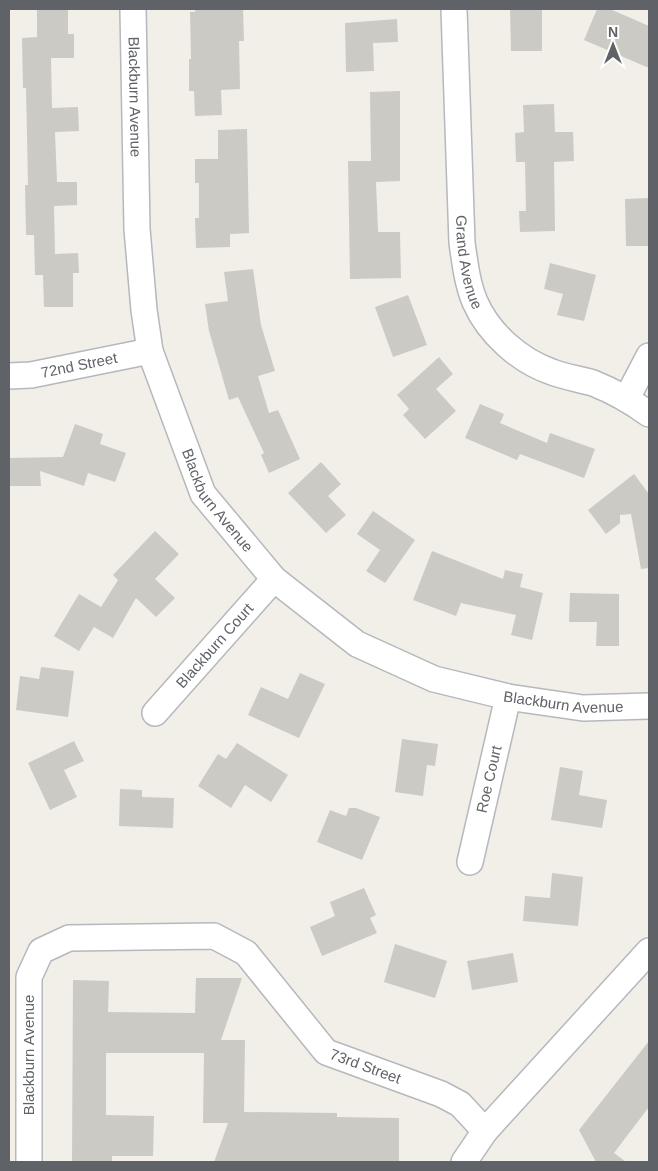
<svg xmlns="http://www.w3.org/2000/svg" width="658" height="1171" viewBox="0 0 658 1171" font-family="Arial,sans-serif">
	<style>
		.building { fill: #cccac5 }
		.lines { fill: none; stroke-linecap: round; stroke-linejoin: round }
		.minor-casing { stroke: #b5b8bc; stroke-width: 28 }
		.minor { stroke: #fff; stroke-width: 25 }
		.labels { text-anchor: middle; stroke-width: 5; stroke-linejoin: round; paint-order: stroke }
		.street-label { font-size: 15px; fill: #5f6368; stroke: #fff }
	</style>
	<rect width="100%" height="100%" fill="#f1efe8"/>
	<path class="building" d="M 37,9 L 68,9 L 68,34 L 74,34 L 74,58 L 51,58 L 52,108 L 78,107 L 79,131 L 55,132 L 57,182 L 77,182 L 77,205 L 54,206 L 55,254 L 78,253 L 79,273 L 73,273 L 73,307 L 44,307 L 43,275 L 35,275 L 34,235 L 26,235 L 25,185 L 28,185 L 26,88 L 23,88 L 22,38 L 37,37 Z
		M 195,9 L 243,9 L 244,41 L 239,41 L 240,89 L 221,90 L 222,115 L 195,116 L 194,91 L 189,91 L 189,59 L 191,59 L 190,12 L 195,12 Z
		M 510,9 L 542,9 L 542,51 L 511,51 Z
		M 597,9 L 610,9 L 649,26 L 649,68 L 584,40 Z
		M 397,19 L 398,42 L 373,43 L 374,71 L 346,72 L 345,23 Z
		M 400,91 L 400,181 L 376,182 L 378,232 L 400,232 L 401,278 L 350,279 L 348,161 L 371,161 L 370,92 Z
		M 554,104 L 555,132 L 573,132 L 574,161 L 554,162 L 555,231 L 520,232 L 519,211 L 526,211 L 525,162 L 516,162 L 515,133 L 524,132 L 523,105 Z
		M 247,129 L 249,233 L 230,234 L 230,247 L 196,248 L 195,218 L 199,218 L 199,183 L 195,183 L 195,159 L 218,159 L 218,130 Z
		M 649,198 L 649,246 L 626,246 L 625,199 Z
		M 550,263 L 596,275 L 584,321 L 557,315 L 563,294 L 544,289 Z
		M 253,269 L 261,325 L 275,371 L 258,376 L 269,413 L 278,410 L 300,459 L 269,473 L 261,455 L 264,453 L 238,397 L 229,400 L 209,331 L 205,304 L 228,301 L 224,272 Z
		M 408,295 L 427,345 L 393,357 L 375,307 Z
		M 439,357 L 453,374 L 436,389 L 456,411 L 425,439 L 403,415 L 409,409 L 397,395 Z
		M 480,404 L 504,414 L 500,423 L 547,443 L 550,433 L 595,449 L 584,478 L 520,454 L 517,460 L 465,438 Z
		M 75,424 L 103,434 L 100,444 L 126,453 L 115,482 L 88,473 L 84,486 L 40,471 L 41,486 L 9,486 L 9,458 L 63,457 Z
		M 321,462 L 341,484 L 328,496 L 346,515 L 326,533 L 288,493 Z
		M 634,474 L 649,494 L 649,568 L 641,569 L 631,514 L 620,515 L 620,523 L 606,534 L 588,510 Z
		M 373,511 L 415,540 L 385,583 L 366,571 L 380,550 L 357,534 Z
		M 155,531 L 179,554 L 155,579 L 175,598 L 156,617 L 136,598 L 113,638 L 94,627 L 79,651 L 54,636 L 79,594 L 101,607 L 118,580 L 113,575 Z
		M 432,551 L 503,579 L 505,570 L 523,574 L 520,587 L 543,593 L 532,640 L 511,635 L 516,615 L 461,603 L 456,616 L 413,600 Z
		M 570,593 L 619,594 L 619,646 L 596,646 L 597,622 L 569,622 Z
		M 41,667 L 74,671 L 68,717 L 16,710 L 20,676 L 39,679 Z
		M 300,673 L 325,684 L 299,738 L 248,715 L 261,687 L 288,699 Z
		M 402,739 L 438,744 L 435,766 L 427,765 L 423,796 L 395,792 Z
		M 74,741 L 84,761 L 64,770 L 77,797 L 50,810 L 28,763 Z
		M 237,743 L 288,775 L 271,802 L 245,785 L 231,808 L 198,786 L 218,754 L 226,759 Z
		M 560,767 L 583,771 L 579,795 L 607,800 L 602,828 L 551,820 Z
		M 120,789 L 142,790 L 142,797 L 174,798 L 173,828 L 119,826 Z
		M 349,808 L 356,808 L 380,817 L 362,860 L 317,842 L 330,810 L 346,816 Z
		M 552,873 L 583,877 L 578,926 L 523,921 L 525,896 L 550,898 Z
		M 364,888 L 376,915 L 370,918 L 377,933 L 322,956 L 310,927 L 335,916 L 330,902 Z
		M 395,944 L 447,961 L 435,998 L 384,982 Z
		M 513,953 L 518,982 L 472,990 L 467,961 Z
		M 196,978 L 242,978 L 221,1040 L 245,1040 L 244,1112 L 337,1113 L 337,1117 L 399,1118 L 399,1162 L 214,1162 L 228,1123 L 203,1123 L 204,1053 L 106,1053 L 106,1115 L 154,1116 L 153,1156 L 112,1156 L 112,1162 L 72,1162 L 73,980 L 109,981 L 108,1012 L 195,1013 Z
		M 649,1041 L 649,1107 L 614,1153 L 626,1162 L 596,1162 L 579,1130 Z"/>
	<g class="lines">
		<g class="minor-casing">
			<g id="minor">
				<path id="s1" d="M 133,9 L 137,229 L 144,310 L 150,351 L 203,494 L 274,579 L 357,644 L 434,679 L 508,697 L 583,708 L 649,706"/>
				<path id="s2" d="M 454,9 L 462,243 C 465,263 467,283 475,302 C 489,334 520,361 552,372 C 565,377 579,379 593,383 C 613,391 631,401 649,414"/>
				<path id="s3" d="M 9,376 L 31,375 L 150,351"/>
				<path d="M 627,398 L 649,356"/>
				<path id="s4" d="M 155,713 L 274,579"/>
				<path id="s5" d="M 470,862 L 508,697"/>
				<path id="s6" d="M 29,1162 L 29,977 L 41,951 L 69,938 L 214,936 L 246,953 L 326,1052 L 441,1094 L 460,1104 L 485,1131 L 649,951"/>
				<path d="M 464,1162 L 485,1131"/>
			</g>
		</g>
		<use href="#minor" class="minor"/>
	</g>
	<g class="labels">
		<g class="street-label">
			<text dy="5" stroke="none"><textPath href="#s1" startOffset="88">Blackburn Avenue</textPath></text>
			<text dy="5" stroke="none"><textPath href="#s2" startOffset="254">Grand Avenue</textPath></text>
			<text dy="5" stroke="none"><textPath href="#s3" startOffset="71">72nd Street</textPath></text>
			<text dy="5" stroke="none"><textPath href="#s1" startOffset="508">Blackburn Avenue</textPath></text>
			<text dy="5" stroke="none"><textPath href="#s4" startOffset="90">Blackburn Court</textPath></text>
			<text dy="5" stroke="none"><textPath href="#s1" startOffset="928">Blackburn Avenue</textPath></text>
			<text dy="5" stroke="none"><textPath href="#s5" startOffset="85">Roe Court</textPath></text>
			<text transform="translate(29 1055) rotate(-90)" y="5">Blackburn Avenue</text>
			<text dy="5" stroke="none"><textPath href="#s6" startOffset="595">73rd Street</textPath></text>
		</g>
	</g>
	<rect width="658" height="1171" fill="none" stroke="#5f6368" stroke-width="20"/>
	<g transform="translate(613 45)" stroke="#ffffff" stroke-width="4" paint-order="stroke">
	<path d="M0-4L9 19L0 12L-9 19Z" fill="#5f6368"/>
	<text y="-8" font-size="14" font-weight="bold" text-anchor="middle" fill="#5f6368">N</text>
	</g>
</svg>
